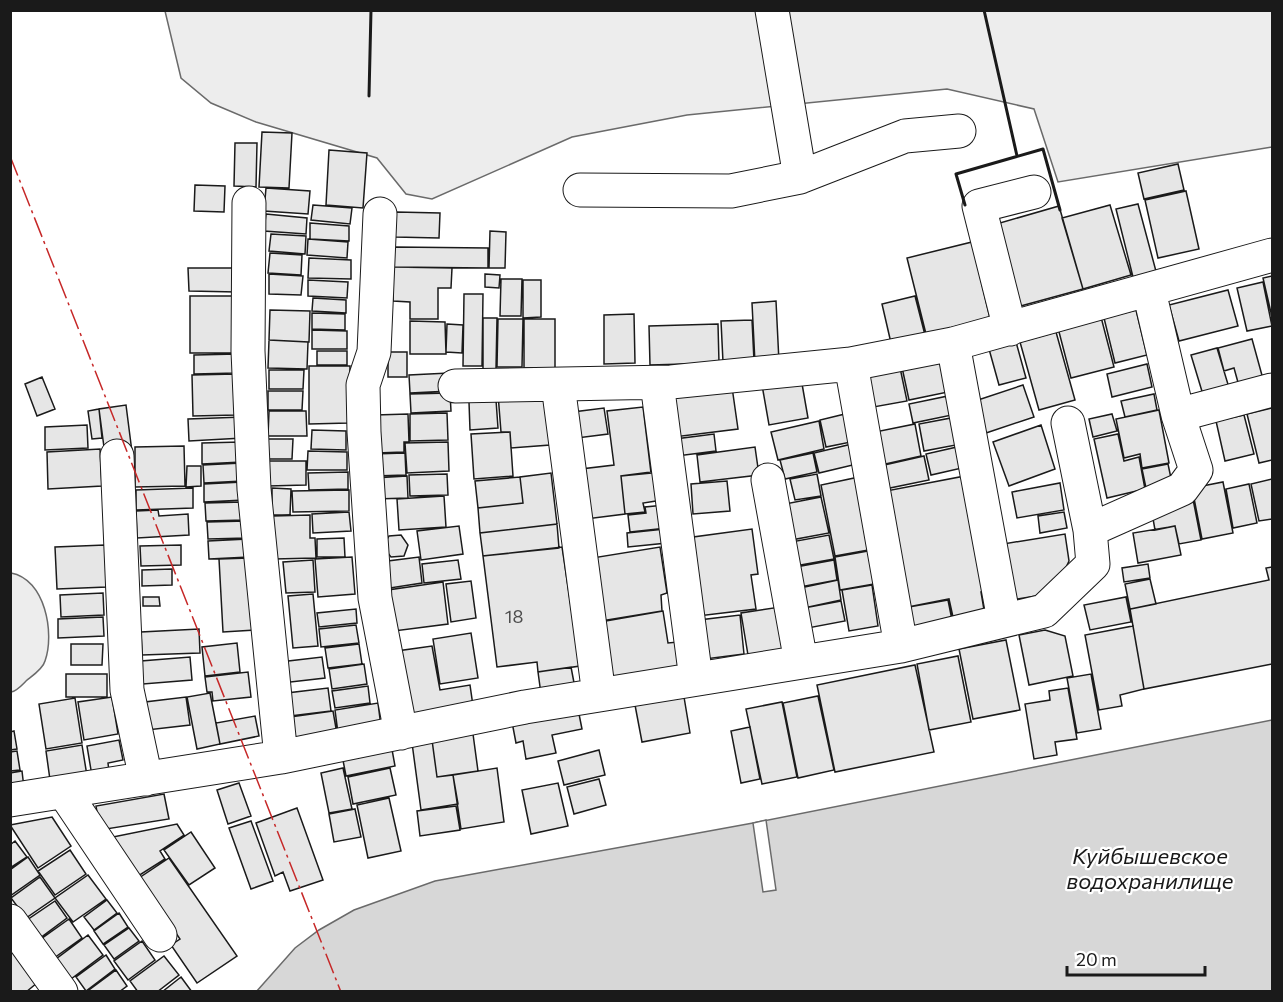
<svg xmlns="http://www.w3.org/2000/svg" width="1283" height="1002" viewBox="0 0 1283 1002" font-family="Commissioner,sans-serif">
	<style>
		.green { fill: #ededed; stroke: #6a6a6a; stroke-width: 1.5 }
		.water { fill: #d7d7d7; stroke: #6a6a6a; stroke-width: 1.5 }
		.pier { fill: #fff; stroke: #6a6a6a; stroke-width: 1.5 }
		.building { fill: #e6e6e6; stroke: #1a1a1a; stroke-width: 1.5 }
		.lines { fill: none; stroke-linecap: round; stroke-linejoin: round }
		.minor-casing { stroke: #1a1a1a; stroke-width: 35 }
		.minor { stroke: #fff; stroke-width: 33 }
		.wall { stroke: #1a1a1a; stroke-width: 3 }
		.power { stroke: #c62828; stroke-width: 1.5; stroke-dasharray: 21 4.5 3 4.5; stroke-linecap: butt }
		.labels { text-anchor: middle; stroke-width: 4.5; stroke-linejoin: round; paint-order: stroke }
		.number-label { font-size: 18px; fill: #4d4d4d }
		.water-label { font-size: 22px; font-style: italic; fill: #1a1a1a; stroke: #fff }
	</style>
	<rect width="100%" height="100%" fill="#fff"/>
	<path class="green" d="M 165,11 L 1272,11 L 1272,147 L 1058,182 L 1034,109 L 947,89 L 687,115 L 572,137 L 432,199 L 406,194 L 377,158 L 256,122 L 211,103 L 181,78 Z
		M 11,573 C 45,579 55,633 45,661 C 43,669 32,676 26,681 C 21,686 17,691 11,692 Z"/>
	<path class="water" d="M 1272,720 L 1272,991 L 256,992 L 295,948 L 319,930 L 354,910 L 435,881 L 753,823 Z"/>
	<path class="pier" d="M 766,820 L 776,890 L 763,892 L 753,823 Z"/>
	<path class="building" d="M 262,132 L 292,133 L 289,188 L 259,187 Z
		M 235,143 L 257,143 L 256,187 L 234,186 Z
		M 329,150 L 367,153 L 363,208 L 326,205 Z
		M 1178,164 L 1184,190 L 1144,199 L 1138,173 Z
		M 195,185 L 225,186 L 224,212 L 194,211 Z
		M 266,188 L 310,191 L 308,214 L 264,211 Z
		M 1186,191 L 1199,249 L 1158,258 L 1145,200 Z
		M 1138,204 L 1157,275 L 1134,281 L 1116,209 Z
		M 313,205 L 352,208 L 350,224 L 311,220 Z
		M 1110,205 L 1131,275 L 1083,289 L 1062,218 Z
		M 1059,206 L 1083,289 L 1017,307 L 993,225 Z
		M 396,212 L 440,213 L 439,238 L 395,237 Z
		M 266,214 L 307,218 L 306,234 L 264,231 Z
		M 310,223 L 349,226 L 349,241 L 310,239 Z
		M 490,231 L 506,232 L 505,268 L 489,268 Z
		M 271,234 L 306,236 L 305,254 L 269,251 Z
		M 308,239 L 348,242 L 347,258 L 307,255 Z
		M 972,242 L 990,318 L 926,334 L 907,258 Z
		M 394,247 L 488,248 L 488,268 L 393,267 Z
		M 270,253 L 302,255 L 301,275 L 268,273 Z
		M 309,258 L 351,260 L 351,279 L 308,278 Z
		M 393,267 L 452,268 L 451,288 L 438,288 L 438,319 L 410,319 L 410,302 L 393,301 Z
		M 188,268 L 237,268 L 237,292 L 189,291 Z
		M 269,274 L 303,276 L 301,295 L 269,294 Z
		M 485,274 L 500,275 L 499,288 L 485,287 Z
		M 1272,276 L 1272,317 L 1263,278 Z
		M 501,279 L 522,279 L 521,316 L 500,316 Z
		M 308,280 L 348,282 L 347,298 L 308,296 Z
		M 523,280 L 541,280 L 541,317 L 523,318 Z
		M 1263,282 L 1272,326 L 1247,331 L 1237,288 Z
		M 1228,290 L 1238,326 L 1179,341 L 1169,305 Z
		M 464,294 L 483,294 L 482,366 L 463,366 Z
		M 190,296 L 238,296 L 238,353 L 190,353 Z
		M 915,296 L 925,335 L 891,343 L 882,304 Z
		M 313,298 L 346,300 L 346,313 L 312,311 Z
		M 776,301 L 779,362 L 755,363 L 752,303 Z
		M 270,310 L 310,311 L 309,342 L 269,340 Z
		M 1136,310 L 1147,355 L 1115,363 L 1104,318 Z
		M 312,313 L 345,314 L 345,330 L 312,329 Z
		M 634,314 L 635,363 L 604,364 L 604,315 Z
		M 1101,317 L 1114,367 L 1071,378 L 1058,328 Z
		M 483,318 L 497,318 L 496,369 L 483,369 Z
		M 498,319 L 523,319 L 522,367 L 497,367 Z
		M 524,319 L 555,319 L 555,368 L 524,368 Z
		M 752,320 L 754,361 L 723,362 L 721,321 Z
		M 410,321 L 445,322 L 446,354 L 410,354 Z
		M 447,324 L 463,325 L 462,353 L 446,352 Z
		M 718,324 L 719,363 L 650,365 L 649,326 Z
		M 312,330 L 347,331 L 347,349 L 312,349 Z
		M 1056,332 L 1075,400 L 1039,410 L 1020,342 Z
		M 1252,339 L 1263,379 L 1239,386 L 1234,368 L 1224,371 L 1218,348 Z
		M 269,340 L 308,342 L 307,369 L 268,368 Z
		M 1016,342 L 1026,378 L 999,385 L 989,349 Z
		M 1217,348 L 1230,391 L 1204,398 L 1191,355 Z
		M 939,350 L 948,392 L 909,400 L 900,358 Z
		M 317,351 L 347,351 L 347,365 L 317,365 Z
		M 388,352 L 407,352 L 407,377 L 388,377 Z
		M 238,354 L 237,373 L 194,374 L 194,355 Z
		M 898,358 L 907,401 L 868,408 L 860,365 Z
		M 1147,364 L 1152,387 L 1112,397 L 1107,374 Z
		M 309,366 L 350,366 L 349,423 L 309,424 Z
		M 269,370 L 304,370 L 303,389 L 269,389 Z
		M 449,373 L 450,391 L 410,393 L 409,375 Z
		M 236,374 L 237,415 L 193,416 L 192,375 Z
		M 42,377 L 55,409 L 37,416 L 25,384 Z
		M 801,378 L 808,418 L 769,425 L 762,385 Z
		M 1023,385 L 1034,417 L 986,433 L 975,401 Z
		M 732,387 L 738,429 L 674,437 L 669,396 Z
		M 268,391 L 303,391 L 302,410 L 268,410 Z
		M 546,391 L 550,445 L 511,448 L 510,432 L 501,432 L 498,394 Z
		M 450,393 L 451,411 L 411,413 L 410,394 Z
		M 1154,394 L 1157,410 L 1125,417 L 1121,401 Z
		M 948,396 L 952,415 L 913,423 L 909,404 Z
		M 496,400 L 498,428 L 470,430 L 469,402 Z
		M 126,405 L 132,452 L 105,455 L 99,409 Z
		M 643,407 L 651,473 L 621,476 L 625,514 L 586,519 L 581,469 L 614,465 L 607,411 Z
		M 604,408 L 608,434 L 577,438 L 573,412 Z
		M 1272,408 L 1272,460 L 1259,463 L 1247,414 Z
		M 99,409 L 102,438 L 92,439 L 88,411 Z
		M 1159,410 L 1169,463 L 1142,468 L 1140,454 L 1124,458 L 1116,419 Z
		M 269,411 L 306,411 L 307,436 L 268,436 Z
		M 447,413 L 448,440 L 410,441 L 410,414 Z
		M 408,414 L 409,442 L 404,442 L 404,452 L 376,453 L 375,415 Z
		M 845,414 L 851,442 L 826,447 L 820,420 Z
		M 1112,414 L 1117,431 L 1093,437 L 1089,419 Z
		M 1244,415 L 1254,454 L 1225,461 L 1216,421 Z
		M 243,417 L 243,438 L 189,441 L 188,419 Z
		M 951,418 L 956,445 L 924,451 L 919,424 Z
		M 819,421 L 824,449 L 778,460 L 771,432 Z
		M 915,424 L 921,456 L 881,465 L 875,432 Z
		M 87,425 L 88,448 L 45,450 L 45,427 Z
		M 1041,425 L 1055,469 L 1009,486 L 993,442 Z
		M 312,430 L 346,431 L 346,450 L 311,449 Z
		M 510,432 L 513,476 L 474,479 L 471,434 Z
		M 714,434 L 716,451 L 677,456 L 675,439 Z
		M 1118,434 L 1124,461 L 1139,457 L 1145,489 L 1107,498 L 1094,439 Z
		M 268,439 L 293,439 L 292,459 L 268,459 Z
		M 241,442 L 242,462 L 202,464 L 202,443 Z
		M 448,442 L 449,471 L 407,473 L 405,443 Z
		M 852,444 L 857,464 L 819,473 L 814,453 Z
		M 184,446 L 185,486 L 135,487 L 135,447 Z
		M 755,447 L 759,475 L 700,482 L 697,455 Z
		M 957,447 L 962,468 L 931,475 L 926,454 Z
		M 100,449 L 102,486 L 48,489 L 47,452 Z
		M 308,451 L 347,452 L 347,470 L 307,470 Z
		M 405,453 L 406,475 L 374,476 L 373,454 Z
		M 813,453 L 817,472 L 785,479 L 780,460 Z
		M 924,456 L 929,480 L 885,489 L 880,466 Z
		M 268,461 L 306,461 L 306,485 L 268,486 Z
		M 242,463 L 243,481 L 204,483 L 203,465 Z
		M 1168,464 L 1172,483 L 1146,488 L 1142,469 Z
		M 187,466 L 201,466 L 201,486 L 186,487 Z
		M 658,471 L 662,500 L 643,503 L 645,512 L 625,514 L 621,476 Z
		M 348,472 L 348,489 L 309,490 L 308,473 Z
		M 551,473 L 557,524 L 480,533 L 478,508 L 523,503 L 520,477 Z
		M 447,474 L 448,495 L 410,496 L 409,475 Z
		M 817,474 L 821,496 L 795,500 L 790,479 Z
		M 407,476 L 408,498 L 375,499 L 374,478 Z
		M 965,476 L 987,592 L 981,592 L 984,610 L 953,617 L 949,599 L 908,607 L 886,491 Z
		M 520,477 L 523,503 L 478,508 L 475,481 Z
		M 859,477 L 874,549 L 835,556 L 821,485 Z
		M 1272,479 L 1272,519 L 1259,521 L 1251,484 Z
		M 727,481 L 730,511 L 693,514 L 691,484 Z
		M 243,482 L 244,500 L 204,502 L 204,484 Z
		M 1223,482 L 1233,533 L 1202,539 L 1192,488 Z
		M 1060,483 L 1064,510 L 1017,518 L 1012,492 Z
		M 1249,484 L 1257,523 L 1233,528 L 1226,489 Z
		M 193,488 L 193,508 L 136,510 L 136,490 Z
		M 272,488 L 291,489 L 290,515 L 272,515 Z
		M 349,490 L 349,511 L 293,512 L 292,491 Z
		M 1192,494 L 1201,540 L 1179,544 L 1175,526 L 1155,530 L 1152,513 Z
		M 444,496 L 446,527 L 399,530 L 397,499 Z
		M 821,497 L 829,533 L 791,540 L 785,504 Z
		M 244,502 L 245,520 L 206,521 L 205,503 Z
		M 665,505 L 667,528 L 630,532 L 628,515 L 646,513 L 645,507 Z
		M 158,510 L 159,516 L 188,514 L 189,535 L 137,538 L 136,511 Z
		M 349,512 L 351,531 L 313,533 L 312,514 Z
		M 1064,512 L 1067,528 L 1040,533 L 1038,516 Z
		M 310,515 L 310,538 L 315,538 L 316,558 L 274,559 L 273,516 Z
		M 247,521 L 247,538 L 208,539 L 207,522 Z
		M 557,524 L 559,548 L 483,556 L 480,533 Z
		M 459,526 L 463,554 L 421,560 L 417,531 Z
		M 1175,526 L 1181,555 L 1138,563 L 1133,533 Z
		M 665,529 L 667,543 L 628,547 L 627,533 Z
		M 752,529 L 758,574 L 751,575 L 756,609 L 698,616 L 686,538 Z
		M 1065,534 L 1069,561 L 1054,593 L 1012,600 L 1003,544 Z
		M 401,535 L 408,545 L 404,556 L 391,557 L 383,547 L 389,536 Z
		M 829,535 L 834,559 L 795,566 L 791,542 Z
		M 344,538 L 345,557 L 317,557 L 317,539 Z
		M 248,539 L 249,557 L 209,559 L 208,541 Z
		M 105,545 L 107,587 L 57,589 L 55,547 Z
		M 181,545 L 181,565 L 141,566 L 140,546 Z
		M 562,547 L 580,666 L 538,672 L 537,662 L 497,667 L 483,556 Z
		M 660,547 L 667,593 L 661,595 L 662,611 L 601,621 L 592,558 Z
		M 868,551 L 874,584 L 840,590 L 835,557 Z
		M 352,557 L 355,594 L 318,597 L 315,559 Z
		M 419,557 L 422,583 L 390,588 L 388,561 Z
		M 250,558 L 255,630 L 223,632 L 219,559 Z
		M 313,560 L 315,592 L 286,593 L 283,562 Z
		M 458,560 L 461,579 L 424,583 L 422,564 Z
		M 834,560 L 837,580 L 800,587 L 796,567 Z
		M 1148,564 L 1150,578 L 1124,582 L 1122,568 Z
		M 1272,567 L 1272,664 L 1144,689 L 1130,609 L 1269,580 L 1266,568 Z
		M 172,569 L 172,585 L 142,586 L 142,570 Z
		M 1150,579 L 1156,604 L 1130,609 L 1125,584 Z
		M 838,580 L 841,600 L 804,608 L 800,588 Z
		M 471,581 L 476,618 L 451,622 L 446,584 Z
		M 443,582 L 448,624 L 394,631 L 388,590 Z
		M 872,585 L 878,626 L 849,631 L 842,590 Z
		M 103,593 L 104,615 L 61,617 L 60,595 Z
		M 313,594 L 318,646 L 293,648 L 288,596 Z
		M 143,597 L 159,597 L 160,606 L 143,606 Z
		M 1126,597 L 1131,622 L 1090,630 L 1084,605 Z
		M 948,600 L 952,620 L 912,627 L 909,607 Z
		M 841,601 L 845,621 L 808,628 L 804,608 Z
		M 780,607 L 786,649 L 748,655 L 741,613 Z
		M 356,609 L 357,623 L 319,627 L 317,613 Z
		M 663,611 L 668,643 L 678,642 L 683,672 L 611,684 L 600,622 Z
		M 740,615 L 744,654 L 705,659 L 699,620 Z
		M 103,617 L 104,636 L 58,638 L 58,619 Z
		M 356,625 L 359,643 L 321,647 L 319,629 Z
		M 1133,626 L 1144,689 L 1120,695 L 1122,706 L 1099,710 L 1085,635 Z
		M 199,629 L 200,653 L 142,655 L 141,632 Z
		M 1045,630 L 1065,636 L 1073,676 L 1029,685 L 1019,635 Z
		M 471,633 L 478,678 L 440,684 L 433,639 Z
		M 1006,640 L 1020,710 L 973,719 L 959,649 Z
		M 237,643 L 240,672 L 205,676 L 202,647 Z
		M 71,644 L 103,644 L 102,665 L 71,665 Z
		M 359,644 L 362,664 L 328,668 L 325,648 Z
		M 432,646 L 440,690 L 470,685 L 473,706 L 408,717 L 397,651 Z
		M 958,656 L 971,722 L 929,730 L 917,664 Z
		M 190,657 L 192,680 L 143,684 L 141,661 Z
		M 322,657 L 325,678 L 282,683 L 280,662 Z
		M 364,664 L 367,684 L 332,689 L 329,669 Z
		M 915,665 L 934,752 L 835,772 L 817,685 Z
		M 571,667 L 575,688 L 541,694 L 538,672 Z
		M 248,672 L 251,697 L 213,701 L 212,692 L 207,692 L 205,677 Z
		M 66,674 L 107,674 L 107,697 L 66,697 Z
		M 1091,674 L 1101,729 L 1077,733 L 1067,678 Z
		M 368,686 L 370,703 L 335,708 L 332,691 Z
		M 328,688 L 331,711 L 290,716 L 287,693 Z
		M 1068,688 L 1077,739 L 1055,742 L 1057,755 L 1034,759 L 1025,704 L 1050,700 L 1049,691 Z
		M 210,693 L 220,744 L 197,749 L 187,697 Z
		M 818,696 L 834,770 L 798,778 L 783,703 Z
		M 112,697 L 118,734 L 84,740 L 78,702 Z
		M 186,697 L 190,725 L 147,730 L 145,702 Z
		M 684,697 L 690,733 L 642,742 L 635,705 Z
		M 75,698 L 82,743 L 46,749 L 39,704 Z
		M 782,702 L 797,777 L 762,784 L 746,709 Z
		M 378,703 L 381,727 L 338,733 L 335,710 Z
		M 578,709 L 582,729 L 552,735 L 556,753 L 526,759 L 523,741 L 516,743 L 512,722 Z
		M 333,711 L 337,734 L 293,741 L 290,717 Z
		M 255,716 L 259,736 L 220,744 L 216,723 Z
		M 750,727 L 760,779 L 741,783 L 731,731 Z
		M 14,731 L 17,749 L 10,750 L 10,732 Z
		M 473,734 L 478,771 L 437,777 L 432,740 Z
		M 119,740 L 123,760 L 108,763 L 110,779 L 93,782 L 87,746 Z
		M 432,740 L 437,777 L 453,775 L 458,804 L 421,810 L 412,743 Z
		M 391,744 L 395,766 L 346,776 L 342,755 Z
		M 82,745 L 88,782 L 51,787 L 46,751 Z
		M 599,750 L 605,775 L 564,785 L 558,761 Z
		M 17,751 L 20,770 L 10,771 L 10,752 Z
		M 343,768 L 352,809 L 329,813 L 321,773 Z
		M 390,768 L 396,795 L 353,804 L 348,777 Z
		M 497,768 L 504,822 L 461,829 L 453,775 Z
		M 22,771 L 24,788 L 10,790 L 10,773 Z
		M 599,779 L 606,805 L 574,814 L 567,787 Z
		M 239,783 L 251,816 L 228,824 L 217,790 Z
		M 558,783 L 568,826 L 531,834 L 522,790 Z
		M 164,794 L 169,819 L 100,830 L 96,806 Z
		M 389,798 L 401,851 L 368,858 L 357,805 Z
		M 456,806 L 460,830 L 420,836 L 417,811 Z
		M 297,808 L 323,880 L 290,891 L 283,872 L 275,876 L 256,823 Z
		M 355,809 L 361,837 L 334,842 L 329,814 Z
		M 52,817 L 71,846 L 38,868 L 10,825 Z
		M 251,821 L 273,881 L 251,889 L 229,828 Z
		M 177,824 L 184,835 L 160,851 L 165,859 L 135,878 L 108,838 Z
		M 191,832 L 215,868 L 189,885 L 164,850 Z
		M 15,841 L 27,857 L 10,868 L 10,845 Z
		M 70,850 L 86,874 L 55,895 L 38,871 Z
		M 28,857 L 40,875 L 10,896 L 10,870 Z
		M 169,858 L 237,956 L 197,983 L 171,945 L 180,939 L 139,878 Z
		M 88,875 L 106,899 L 73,922 L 55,898 Z
		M 40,877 L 55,898 L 26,918 L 11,898 Z
		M 107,900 L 117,913 L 94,930 L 84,917 Z
		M 55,901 L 67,918 L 40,938 L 27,920 Z
		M 119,913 L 128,927 L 103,944 L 94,931 Z
		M 69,919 L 82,938 L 54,958 L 41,939 Z
		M 129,928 L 139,941 L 114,959 L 104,945 Z
		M 88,935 L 103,955 L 71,979 L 56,959 Z
		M 142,941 L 155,960 L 128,980 L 114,961 Z
		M 10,949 L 37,983 L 26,992 L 10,992 Z
		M 106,955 L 115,969 L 86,991 L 76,977 Z
		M 164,956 L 179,975 L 157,992 L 138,992 L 130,981 Z
		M 116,970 L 127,986 L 119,992 L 90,992 L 89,990 Z
		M 181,977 L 192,992 L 162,992 Z"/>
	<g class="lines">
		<g class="minor-casing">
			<path id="minor" d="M 772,10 L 800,177 L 905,136 L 959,131
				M 580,190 L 731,191 L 800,177
				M 249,203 L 248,351 L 254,489 L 281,757
				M 380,214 L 374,352 L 363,385 L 364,432 L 375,598 L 401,733
				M 1149,291 L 1178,415
				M 1010,329 L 979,206 L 1034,192
				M 953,344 L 1004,620
				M 851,364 L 901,646
				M 657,383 L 696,679
				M 558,385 L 599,695
				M 455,386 L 671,382 L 851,364 L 953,344 L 1272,255
				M 1068,423 L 1090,530
				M 117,456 L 127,690 L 146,779
				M 768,480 L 801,662
				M 64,792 L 160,935
				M 10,800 L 281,757 L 525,707 L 901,646 L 1044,611 L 1093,564 L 1090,530 L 1182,489 L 1196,470 L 1178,415 L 1272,390
				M 10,921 L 61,992"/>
		</g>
		<use href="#minor" class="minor"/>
		<path class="wall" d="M 984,10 L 1017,156
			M 369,96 L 371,10
			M 965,205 L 956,174 L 1043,149 L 1060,210"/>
		<path class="power" d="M 10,156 L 341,992"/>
	</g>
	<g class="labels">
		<g class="number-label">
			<text x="514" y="623">18</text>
		</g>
		<g class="water-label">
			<text x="1150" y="864">Куйбышевское<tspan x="1150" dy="25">водохранилище</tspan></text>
		</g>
	</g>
	<rect width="1283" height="1002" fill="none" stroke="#1a1a1a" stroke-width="24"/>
	<path d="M1067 966v9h138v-9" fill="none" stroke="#1a1a1a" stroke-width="3"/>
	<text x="1076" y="966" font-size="18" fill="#1a1a1a" stroke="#ffffff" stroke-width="4.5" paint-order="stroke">20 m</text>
</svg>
